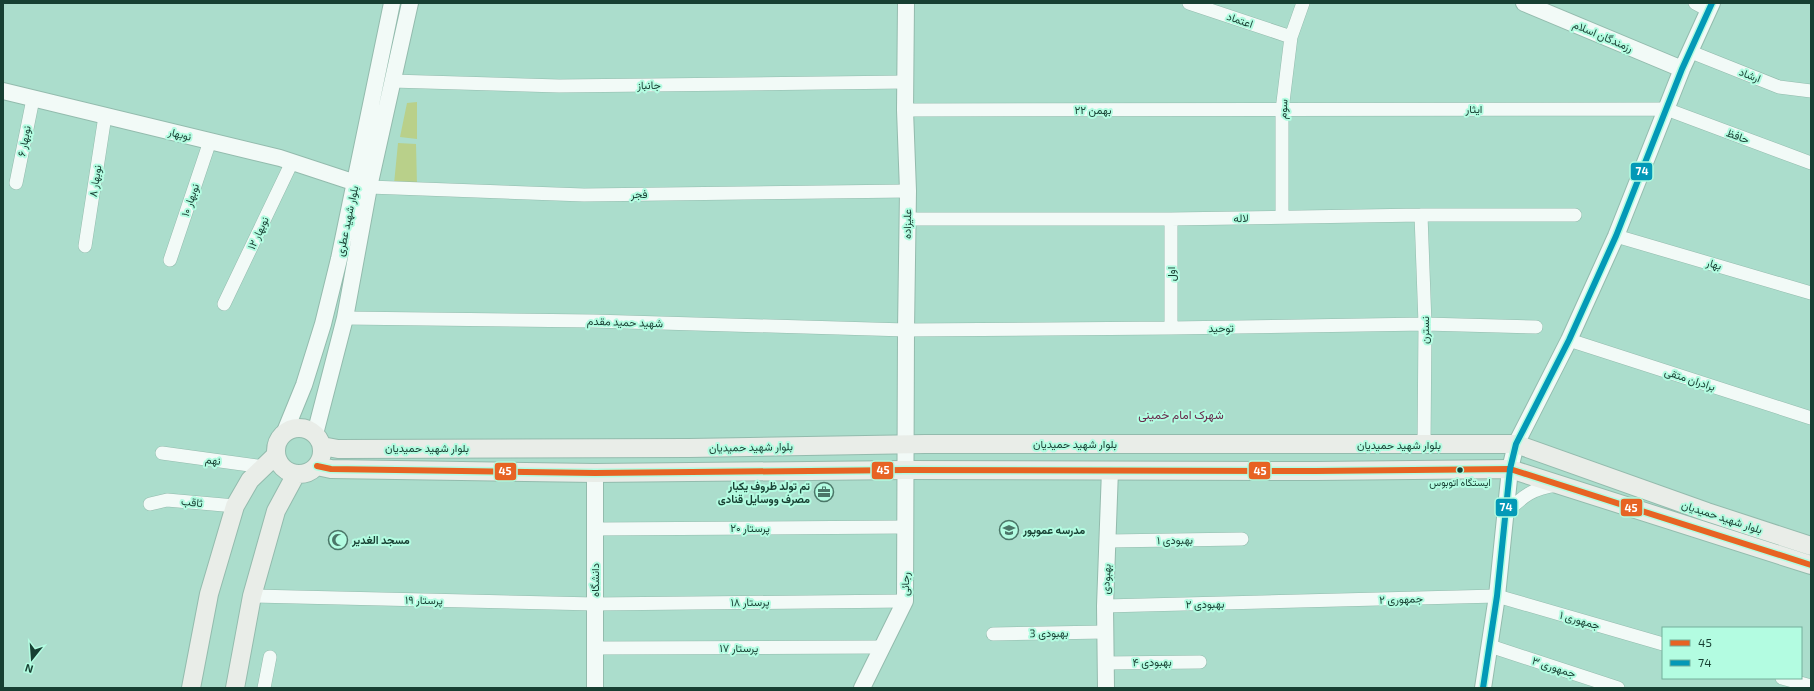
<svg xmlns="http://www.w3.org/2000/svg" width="1814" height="691" viewBox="0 0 1814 691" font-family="'Exo 2',Vazirmatn,sans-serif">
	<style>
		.green { fill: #b9d08a }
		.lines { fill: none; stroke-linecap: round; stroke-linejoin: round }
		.minor-casing { stroke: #93bbad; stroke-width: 14 }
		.tertiary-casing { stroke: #93bbad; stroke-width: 18 }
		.secondary-casing { stroke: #93bbad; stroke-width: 20 }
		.minor { stroke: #f2faf7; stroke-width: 13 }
		.tertiary { stroke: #f2faf7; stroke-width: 16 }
		.secondary { stroke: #e9ede8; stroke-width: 18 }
		.bus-1-casing { stroke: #b3fce1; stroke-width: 9 }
		.bus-2-casing { stroke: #b3fce1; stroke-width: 9 }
		.bus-1 { stroke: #e76323; stroke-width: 6 }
		.bus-2 { stroke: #0399b7; stroke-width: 6 }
		.bus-dot { fill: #173f32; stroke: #b3fce1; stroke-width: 1.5 }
		.labels { text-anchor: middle; stroke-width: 4; stroke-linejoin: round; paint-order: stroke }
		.bus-label { font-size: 10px; fill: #173f32; stroke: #b3fce1 }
		.street-label { font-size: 11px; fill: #173f32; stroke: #b3fce1 }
		.poi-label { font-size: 11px; font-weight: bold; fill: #173f32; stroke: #b3fce1; text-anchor: start }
		.neighbourhood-label { font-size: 12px; fill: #6a2a4c; stroke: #b3fce1 }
		.line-badge { stroke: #b3fce1; stroke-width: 1.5 }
		.badge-label { font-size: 11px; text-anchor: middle; font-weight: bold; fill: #fff }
	</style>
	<rect width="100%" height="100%" fill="#abddcc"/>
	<path class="green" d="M 417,102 L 417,139 L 400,137 L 407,103 Z
		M 398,143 L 416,144 L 417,185 L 394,184 Z"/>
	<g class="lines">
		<g class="minor-casing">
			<path id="minor" d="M 1189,3 L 1291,37
				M 1695,3 L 1708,10
				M 1691,52 L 1779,87 L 1811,91
				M 392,81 L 559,86 L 905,82
				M 905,110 L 1666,109 L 1811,163
				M 16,183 L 33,99
				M 369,187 L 584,195 L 908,191
				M 1421,215 L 1425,324 L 1424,445
				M 1282,217 L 1282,110 L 1291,37 L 1303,3
				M 907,219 L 1171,219 L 1421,215 L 1575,215
				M 1171,219 L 1171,328
				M 1616,236 L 1811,293
				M 85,246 L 105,116
				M 170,260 L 210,141
				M 224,304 L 292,162
				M 345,318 L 593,321 L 906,330 L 1171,328 L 1425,324 L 1536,327
				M 1569,340 L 1811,418
				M 162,453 L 264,467
				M 150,504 L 167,500 L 235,506
				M 1506,513 C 1523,496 1533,488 1557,485
				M 595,529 L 905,527
				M 1108,541 L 1242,539
				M 252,596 L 595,604 L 905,601
				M 1105,606 L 1497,596 L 1663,644
				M 993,634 L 1105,632
				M 1490,646 L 1618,688
				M 595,648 L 882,647
				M 1105,663 L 1200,662
				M 1782,678 L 1811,686
				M 264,688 L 270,657"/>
		</g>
		<g class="tertiary-casing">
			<path id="tertiary" d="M 1524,3 L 1682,69
				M 3,91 L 280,158 L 365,186
				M 284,434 L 304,385 L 323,324 L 339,259 L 392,3
				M 315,434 L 345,318 L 369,187 L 410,3
				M 595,688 L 595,473
				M 862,688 L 905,601 L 906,330 L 908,191 L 905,110 L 906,3
				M 1106,688 L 1105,606 L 1110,470
				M 1483,688 L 1497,596 L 1510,469 L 1516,444 L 1569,340 L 1616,236 L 1682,69 L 1712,3"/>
		</g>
		<g class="secondary-casing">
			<path id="secondary" d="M276 451a23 23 0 1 1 46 0a23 23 0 1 1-46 0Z
				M 322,446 L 338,449 L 689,448 L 925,444 L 1516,444 L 1707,512 L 1811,546
				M 317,466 L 331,469 L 595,473 L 905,470 L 1316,471 L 1510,469 L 1811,565
				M 191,688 L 209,594 L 235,506 L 250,480 L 276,455
				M 235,688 L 252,596 L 276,511 L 296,474"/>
		</g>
		<use href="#minor" class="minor"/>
		<use href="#tertiary" class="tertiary"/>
		<use href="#secondary" class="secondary"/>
		<g class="bus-1-casing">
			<path id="bus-1" d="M 317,466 L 331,469 L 595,473 L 905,470 L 1316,471 L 1510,469 L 1811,565"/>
		</g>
		<g class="bus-2-casing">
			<path id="bus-2" d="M 1483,688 L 1497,596 L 1510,469 L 1516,444 L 1569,340 L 1616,236 L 1682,69 L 1712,3"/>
		</g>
		<use href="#bus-1" class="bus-1"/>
		<use href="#bus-2" class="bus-2"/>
	</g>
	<defs>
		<g id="office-ring" transform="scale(1)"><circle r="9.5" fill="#b3fce1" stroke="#4b7668" stroke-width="1.5"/><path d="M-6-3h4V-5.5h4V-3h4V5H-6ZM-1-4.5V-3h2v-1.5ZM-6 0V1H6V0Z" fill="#4b7668"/></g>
		<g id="school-ring" transform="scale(1)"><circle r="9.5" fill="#b3fce1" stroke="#4b7668" stroke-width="1.5"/><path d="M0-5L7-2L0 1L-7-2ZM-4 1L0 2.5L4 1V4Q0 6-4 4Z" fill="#4b7668"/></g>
		<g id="mosque-ring" transform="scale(1)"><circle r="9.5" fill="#b3fce1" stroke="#4b7668" stroke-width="1.5"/><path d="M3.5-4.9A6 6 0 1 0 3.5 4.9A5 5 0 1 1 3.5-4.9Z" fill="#4b7668"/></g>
	</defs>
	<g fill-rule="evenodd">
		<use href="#office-ring" x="824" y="492"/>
		<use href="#school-ring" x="1009" y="530"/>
		<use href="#mosque-ring" x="338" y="540"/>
	</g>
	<circle class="bus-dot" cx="1460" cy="470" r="3.5"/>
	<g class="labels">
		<g class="bus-label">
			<text x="1460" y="486">ایستگاه اتوبوس</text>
		</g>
		<g class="street-label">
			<text transform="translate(1240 20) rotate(19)" y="4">اعتماد</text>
			<text transform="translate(1603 36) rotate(23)" y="4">رزمندگان اسلام</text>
			<text transform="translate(1750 75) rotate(21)" y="4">ارشاد</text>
			<text transform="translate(649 85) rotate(-1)" y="4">جانباز</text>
			<text transform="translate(1283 109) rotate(-86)" y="4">سوم</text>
			<text x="1474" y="113">ایثار</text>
			<text x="1093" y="114">۲۲ بهمن</text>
			<text transform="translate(180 134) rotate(14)" y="4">نوبهار</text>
			<text transform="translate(1738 136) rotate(20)" y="4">حافظ</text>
			<text transform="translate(24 141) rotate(-79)" y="4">نوبهار ۶</text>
			<text transform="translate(95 181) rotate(-81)" y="4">نوبهار ۸</text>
			<text transform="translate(639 194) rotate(-1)" y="4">فجر</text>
			<text transform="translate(190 200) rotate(-71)" y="4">نوبهار ۱۰</text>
			<text transform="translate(1241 218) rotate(-1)" y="4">لاله</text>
			<text transform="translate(347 221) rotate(-78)" y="4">بلوار شهید عطری</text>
			<text transform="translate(907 224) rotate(-89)" y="4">علیزاده</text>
			<text transform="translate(258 233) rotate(-65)" y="4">نوبهار ۱۲</text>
			<text transform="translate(1714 264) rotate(16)" y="4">بهار</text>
			<text transform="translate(1171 274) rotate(-90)" y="4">اول</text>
			<text transform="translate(625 322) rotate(2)" y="4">شهید حمید مقدم</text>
			<text transform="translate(1221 328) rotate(-1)" y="4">توحید</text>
			<text transform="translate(1425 330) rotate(-90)" y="4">نسترن</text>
			<text transform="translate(1690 379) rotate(18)" y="4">برادران متقی</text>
			<text x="1075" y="448">بلوار شهید حمیدیان</text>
			<text x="1399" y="449">بلوار شهید حمیدیان</text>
			<text transform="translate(751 447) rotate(-1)" y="4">بلوار شهید حمیدیان</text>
			<text x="427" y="452">بلوار شهید حمیدیان</text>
			<text transform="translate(213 460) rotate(8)" y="4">نهم</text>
			<text transform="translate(192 502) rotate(6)" y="4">ثاقب</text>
			<text transform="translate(1722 517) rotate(18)" y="4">بلوار شهید حمیدیان</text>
			<text x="750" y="532">پرستار ۲۰</text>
			<text transform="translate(1175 540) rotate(-1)" y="4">بهبودی ۱</text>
			<text transform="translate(1106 579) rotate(-87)" y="4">بهبودی</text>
			<text transform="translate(595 580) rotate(-90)" y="4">دانشگاه</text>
			<text transform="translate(905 584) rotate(-89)" y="4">رجائی</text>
			<text transform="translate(1401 599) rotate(-2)" y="4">جمهوری ۲</text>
			<text transform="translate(424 600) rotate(1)" y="4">پرستار ۱۹</text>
			<text transform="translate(750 602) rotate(-1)" y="4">پرستار ۱۸</text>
			<text transform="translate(1205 604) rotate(-1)" y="4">بهبودی ۲</text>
			<text transform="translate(1580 620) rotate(16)" y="4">جمهوری ۱</text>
			<text transform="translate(1049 633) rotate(-1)" y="4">بهبودی 3</text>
			<text x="739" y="652">پرستار ۱۷</text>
			<text transform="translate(1152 662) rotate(-1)" y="4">بهبودی ۴</text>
			<text transform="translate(1554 667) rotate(18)" y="4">جمهوری ۳</text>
		</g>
		<g class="poi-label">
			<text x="810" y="490" text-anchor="end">تم تولد ظروف یکبار<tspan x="810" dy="13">مصرف ووسایل قنادی</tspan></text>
			<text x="1023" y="534">مدرسه عموپور</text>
			<text x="352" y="544">مسجد الغدیر</text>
		</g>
		<g class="neighbourhood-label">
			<text x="1181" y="419">شهرک امام خمینی</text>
		</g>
	</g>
	<g class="line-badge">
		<rect x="1630" y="162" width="23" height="19" rx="4" fill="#0399b7"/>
		<rect x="871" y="461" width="23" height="19" rx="4" fill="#e76323"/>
		<rect x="1248" y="461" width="23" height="19" rx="4" fill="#e76323"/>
		<rect x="494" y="462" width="23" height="19" rx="4" fill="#e76323"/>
		<rect x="1495" y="498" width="23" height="19" rx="4" fill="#0399b7"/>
		<rect x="1620" y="498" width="23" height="19" rx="4" fill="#e76323"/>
	</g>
	<g class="badge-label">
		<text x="1642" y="175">74</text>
		<text x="883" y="474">45</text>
		<text x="1260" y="475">45</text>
		<text x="505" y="475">45</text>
		<text x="1506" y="511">74</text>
		<text x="1631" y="512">45</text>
	</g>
	<rect width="1814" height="691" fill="none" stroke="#173f32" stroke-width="8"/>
	<rect x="1662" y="627" width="140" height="52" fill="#b3fce1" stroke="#75b09b"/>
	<rect x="1670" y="640" width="20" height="6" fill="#e76323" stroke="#75b09b"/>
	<text x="1698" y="647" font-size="12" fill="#173f32">45</text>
	<rect x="1670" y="660" width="20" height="6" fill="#0399b7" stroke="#75b09b"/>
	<text x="1698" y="667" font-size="12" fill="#173f32">74</text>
	<g transform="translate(32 659) rotate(197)" stroke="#b3fce1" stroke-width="3" paint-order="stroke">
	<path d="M0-3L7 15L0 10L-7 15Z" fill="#173f32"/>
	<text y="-6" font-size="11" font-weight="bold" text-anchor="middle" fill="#173f32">N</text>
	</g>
</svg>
